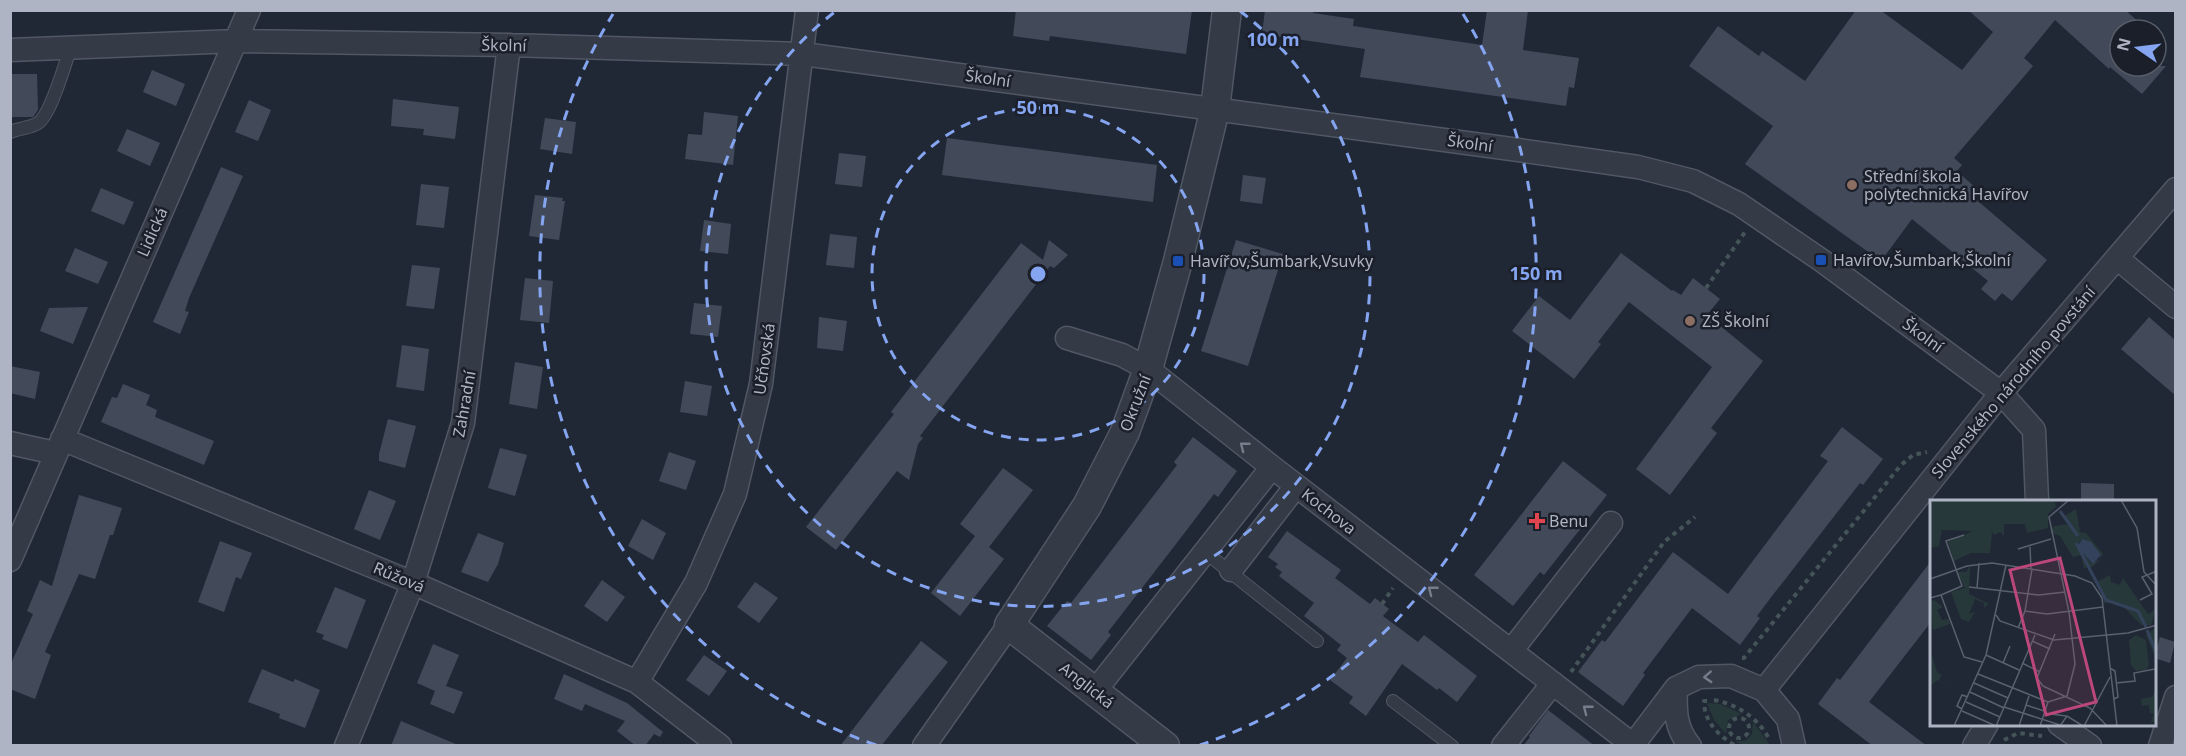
<svg xmlns="http://www.w3.org/2000/svg" width="2186" height="756" viewBox="0 0 2186 756" font-family="'Noto Sans',sans-serif">
	<style>
		.green { fill: #27383a }
		.building { fill: #424a5a }
		.lines { fill: none; stroke-linecap: round; stroke-linejoin: round }
		.service-casing { stroke: #515764; stroke-width: 14 }
		.minor-casing { stroke: #515764; stroke-width: 25 }
		.tertiary-casing { stroke: #515764; stroke-width: 31 }
		.path { stroke: #445458; stroke-width: 4; stroke-dasharray: 4.5 4.5; stroke-linecap: butt }
		.service { stroke: #343a46; stroke-width: 12 }
		.minor { stroke: #343a46; stroke-width: 22 }
		.tertiary { stroke: #343a46; stroke-width: 28 }
		.oneway { stroke: #777d8b }
		.ring { fill: none; stroke: #85a5f1; stroke-width: 3; stroke-dasharray: 10 8 }
		.education-dot { fill: #8d6e63; stroke: #1a1f2a; stroke-width: 2 }
		.transit-dot { fill: #1a4fb4; stroke: #1a1f2a; stroke-width: 2 }
		.health-dot { fill: #e0444e; stroke: #1a1f2a; stroke-width: 2 }
		.labels { text-anchor: middle; stroke-width: 5; stroke-linejoin: round; paint-order: stroke }
		.street-label { font-size: 16px; fill: #aeb4c3; stroke: #1a1f2a }
		.poi-label { font-size: 16px; fill: #aeb4c3; stroke: #1a1f2a; text-anchor: start }
		.inset-river { fill: none; stroke: #35425c; stroke-width: 3 }
		.inset-road { fill: none; stroke: #59606e; stroke-width: 1.5 }
		.view { fill: #bc477a; fill-opacity: 0.15; stroke: #bc477a; stroke-width: 3 }
		.inset-edge { fill: none; stroke: #aeb4c3; stroke-width: 3 }
		.centre { fill: #85a5f1; stroke: #1a1f2a; stroke-width: 3 }
		.ring-label { font-size: 18px; text-anchor: middle; font-weight: bold; fill: #85a5f1; stroke: #1a1f2a; stroke-width: 5; stroke-linejoin: round; paint-order: stroke }
	</style>
	<rect width="100%" height="100%" fill="#212835"/>
	<path class="green" d="M 1707,703 L 1720,704 L 1742,714 L 1728,720 L 1726,734 L 1714,720 Z
		M 1753,722 L 1770,745 L 1743,745 L 1735,741 C 1744,742 1747,741 1752,734 Z"/>
	<path class="building" d="M 1016,10 L 1192,10 L 1186,54 L 1050,36 L 1049,41 L 1013,36 Z
		M 1265,10 L 1314,10 L 1313,13 L 1354,19 L 1353,26 L 1482,45 L 1487,10 L 1528,10 L 1523,50 L 1579,58 L 1574,88 L 1569,87 L 1566,106 L 1360,77 L 1365,49 L 1262,34 Z
		M 1856,10 L 1880,10 L 1962,70 L 1993,32 L 1968,10 L 2125,10 L 2148,30 L 2120,30 L 2120,66 L 2166,66 L 2142,94 L 2110,67 L 2109,69 L 2055,20 L 2024,58 L 2033,66 L 1954,158 L 1962,165 L 1957,171 L 1978,190 L 1972,196 L 2047,260 L 2012,301 L 2002,293 L 1995,301 L 1981,289 L 1988,281 L 1912,219 L 1881,261 L 1745,164 L 1773,126 L 1689,66 L 1718,26 L 1759,56 L 1762,51 L 1805,81 Z
		M 152,70 L 185,84 L 176,106 L 143,92 Z
		M 10,74 L 37,74 L 38,110 L 33,117 L 10,117 Z
		M 393,99 L 459,107 L 455,139 L 423,135 L 424,129 L 391,126 Z
		M 249,100 L 271,110 L 258,141 L 235,132 Z
		M 704,112 L 738,116 L 733,165 L 685,159 L 688,134 L 702,135 Z
		M 545,118 L 576,122 L 572,154 L 540,149 Z
		M 127,129 L 160,143 L 150,166 L 117,151 Z
		M 947,138 L 1157,165 L 1153,202 L 942,175 Z
		M 839,153 L 866,156 L 862,187 L 835,184 Z
		M 221,167 L 243,176 L 189,298 L 185,311 L 189,312 L 180,334 L 153,322 Z
		M 1243,175 L 1266,178 L 1262,204 L 1240,201 Z
		M 421,184 L 449,187 L 444,228 L 416,225 Z
		M 101,188 L 134,202 L 124,225 L 91,211 Z
		M 535,195 L 563,198 L 562,201 L 565,201 L 559,240 L 529,236 Z
		M 704,220 L 731,224 L 728,254 L 700,251 Z
		M 830,234 L 857,237 L 854,268 L 826,265 Z
		M 1049,240 L 1068,255 L 1054,268 L 1050,266 L 920,436 L 923,438 L 918,444 L 909,480 L 897,471 L 836,550 L 806,527 L 894,414 L 891,412 L 1021,243 L 1043,260 Z
		M 1236,240 L 1283,254 L 1248,366 L 1201,351 Z
		M 75,248 L 108,262 L 98,284 L 65,271 Z
		M 1621,253 L 1672,291 L 1673,290 L 1681,295 L 1693,278 L 1720,299 L 1707,315 L 1763,361 L 1711,428 L 1717,433 L 1670,495 L 1636,469 L 1712,367 L 1629,302 L 1598,342 L 1601,344 L 1574,379 L 1512,331 L 1539,296 L 1570,320 Z
		M 412,265 L 440,268 L 434,309 L 406,306 Z
		M 525,278 L 553,281 L 549,323 L 520,320 Z
		M 694,303 L 722,306 L 718,337 L 690,334 Z
		M 88,307 L 73,344 L 40,331 L 49,308 Z
		M 819,317 L 847,321 L 843,351 L 817,348 Z
		M 2149,317 L 2175,340 L 2175,395 L 2121,349 Z
		M 402,345 L 429,349 L 424,391 L 396,387 Z
		M 515,362 L 543,367 L 537,409 L 509,404 Z
		M 10,366 L 40,372 L 35,399 L 10,393 Z
		M 685,381 L 712,386 L 707,416 L 680,412 Z
		M 123,384 L 150,395 L 146,405 L 157,410 L 155,417 L 214,441 L 204,465 L 101,422 L 112,397 L 117,398 Z
		M 388,419 L 416,426 L 405,468 L 379,461 L 379,454 Z
		M 1842,427 L 1883,459 L 1863,485 L 1860,483 L 1769,600 L 1757,616 L 1760,618 L 1740,645 L 1692,608 L 1643,673 L 1645,675 L 1623,706 L 1578,672 L 1602,640 L 1605,642 L 1673,552 L 1728,594 L 1828,461 L 1820,456 Z
		M 1193,437 L 1237,471 L 1218,497 L 1214,494 L 1186,531 L 1108,632 L 1111,635 L 1091,660 L 1047,626 L 1067,601 L 1071,603 L 1177,465 L 1174,462 Z
		M 500,448 L 527,455 L 515,496 L 488,488 Z
		M 669,452 L 696,461 L 686,490 L 659,481 Z
		M 1563,461 L 1607,495 L 1544,575 L 1540,572 L 1513,606 L 1474,575 Z
		M 1003,468 L 1033,490 L 989,547 L 1004,559 L 960,616 L 931,593 L 975,536 L 960,524 Z
		M 2081,483 L 2114,484 L 2114,501 L 2081,501 Z
		M 369,490 L 396,501 L 380,540 L 354,529 Z
		M 79,495 L 122,508 L 113,535 L 110,535 L 95,579 L 79,574 L 45,652 L 51,655 L 35,699 L 10,689 L 10,666 L 33,614 L 27,611 L 40,580 L 52,586 Z
		M 642,519 L 666,533 L 653,560 L 628,546 Z
		M 1287,531 L 1341,570 L 1335,578 L 1370,604 L 1375,598 L 1389,609 L 1383,616 L 1418,642 L 1424,635 L 1477,676 L 1457,702 L 1439,688 L 1437,690 L 1402,664 L 1366,716 L 1349,703 L 1353,697 L 1330,680 L 1347,658 L 1337,650 L 1341,645 L 1304,616 L 1314,603 L 1279,576 L 1282,572 L 1275,567 L 1278,564 L 1268,557 Z
		M 478,533 L 504,543 L 498,564 L 488,582 L 461,572 Z
		M 220,541 L 252,553 L 241,579 L 236,577 L 224,612 L 198,602 Z
		M 1931,561 L 1931,622 L 1869,702 L 1927,746 L 1873,746 L 1818,704 L 1837,678 L 1840,680 Z
		M 602,580 L 625,597 L 607,622 L 584,606 Z
		M 755,582 L 778,598 L 759,623 L 737,607 Z
		M 335,587 L 366,600 L 347,649 L 322,639 L 324,635 L 316,632 Z
		M 2160,637 L 2175,642 L 2170,663 L 2154,658 Z
		M 921,641 L 948,662 L 881,746 L 840,746 Z
		M 433,644 L 459,655 L 446,686 L 463,692 L 454,714 L 430,704 L 435,691 L 417,683 Z
		M 704,655 L 727,671 L 709,696 L 686,680 Z
		M 262,669 L 293,682 L 295,679 L 320,690 L 305,728 L 279,718 L 280,714 L 248,702 Z
		M 564,674 L 627,703 L 663,732 L 660,737 L 654,734 L 645,746 L 636,746 L 617,731 L 625,721 L 585,704 L 582,711 L 554,699 Z
		M 1548,710 L 1595,746 L 1523,746 L 1530,737 L 1529,736 Z
		M 401,721 L 458,745 L 458,746 L 391,746 Z"/>
	<g class="lines">
		<g class="service-casing">
			<path id="service" d="M 10,132 C 19,128 31,128 38,123 C 51,115 65,63 71,47
				M 1205,552 L 1317,641
				M 1393,701 L 1452,746"/>
		</g>
		<g class="minor-casing">
			<path id="minor" d="M 10,50 L 236,41 L 509,45 L 803,54 L 1504,148 L 1638,167 L 1693,181 L 1739,204 L 1821,260 L 2001,393 L 2034,430 L 2037,501
				M 2117,258 L 2176,307
				M 1067,338 L 1122,355 L 1148,369 L 1272,467 L 1633,745 L 1676,688 L 1699,677 L 1731,676 L 1764,690 L 1788,719 L 1794,746
				M 62,439 L 413,583 L 637,682 L 720,746
				M 10,443 L 55,453
				M 10,560 L 249,10
				M 1231,570 L 1296,486
				M 1511,651 L 1611,523
				M 637,682 L 696,583 L 735,494 L 761,384 L 807,10
				M 1676,688 C 1675,710 1675,728 1690,746
				M 1764,690 L 2001,393 L 2176,189
				M 1095,691 L 1272,467
				M 2059,724 L 2090,746
				M 346,746 L 413,583 L 463,423 L 509,45
				M 924,746 L 1009,625
				M 1503,746 L 1553,683
				M 1974,746 L 1987,724
				M 2160,746 L 2176,697"/>
		</g>
		<g class="tertiary-casing">
			<path id="tertiary" d="M 1165,746 L 1009,625 L 1087,506 L 1125,432 L 1148,369 L 1178,261 L 1215,109 L 1227,10"/>
		</g>
		<path class="path" d="M 1706,288 L 1745,232
			M 1382,604 L 1393,588
			M 1742,658 L 1744,658 L 1901,465 L 1913,455 L 1927,452
			M 1571,672 L 1664,542 L 1695,517
			M 1714,700 C 1736,704 1757,717 1768,737
			M 1707,701 L 1704,701 C 1704,722 1719,736 1736,746
			M1729 728a10 10 0 1 1 20 0a10 10 0 1 1-20 0Z
			M 2004,740 L 2018,733 L 2042,736"/>
		<use href="#service" class="service"/>
		<use href="#minor" class="minor"/>
		<use href="#tertiary" class="tertiary"/>
	</g>
	<defs><path id="oneway-chevron" d="M-2-3.5L2.5 0L-2 3.5" fill="none" stroke-width="1.6" stroke-linecap="round" stroke-linejoin="round" transform="scale(1.5)"/></defs>
	<g class="oneway">
		<use href="#oneway-chevron" transform="translate(1244 446) rotate(-142)"/>
		<use href="#oneway-chevron" transform="translate(1432 590) rotate(-142)"/>
		<use href="#oneway-chevron" transform="translate(1708 677) rotate(177)"/>
		<use href="#oneway-chevron" transform="translate(1587 709) rotate(-142)"/>
	</g>
	<g class="ring">
		<circle cx="1038" cy="274" r="166"/>
		<path d="M1240 11A332 332 0 1 1 836 11"/>
		<path d="M876 745A498 498 0 0 1 613 14M1463 14A498 498 0 0 1 1200 745"/>
	</g>
	<g class="education-dot">
		<circle cx="1852" cy="185" r="6"/>
		<circle cx="1690" cy="321" r="6"/>
	</g>
	<g class="transit-dot">
		<rect x="1815" y="254" width="12" height="12" rx="3"/>
		<rect x="1172" y="255" width="12" height="12" rx="3"/>
	</g>
	<path class="health-dot" d="M1534 512h6v6h6v6h-6v6h-6v-6h-6v-6h6z"/>
	<g class="labels">
		<g class="street-label">
			<text transform="translate(504 45) rotate(1)" y="6">Školní</text>
			<text transform="translate(988 78) rotate(8)" y="6">Školní</text>
			<text transform="translate(1470 143) rotate(8)" y="6">Školní</text>
			<text transform="translate(152 232) rotate(-66)" y="6">Lidická</text>
			<text transform="translate(1923 335) rotate(36)" y="6">Školní</text>
			<text transform="translate(764 359) rotate(-82)" y="6">Učňovská</text>
			<text transform="translate(2013 382) rotate(-50)" y="6">Slovenského národního povstání</text>
			<text transform="translate(1135 403) rotate(-69)" y="6">Okružní</text>
			<text transform="translate(464 404) rotate(-80)" y="6">Zahradní</text>
			<text transform="translate(1329 511) rotate(38)" y="6">Kochova</text>
			<text transform="translate(399 577) rotate(23)" y="6">Růžová</text>
			<text transform="translate(1087 685) rotate(38)" y="6">Anglická</text>
		</g>
		<g class="poi-label">
			<text x="1864" y="182">Střední škola<tspan x="1864" dy="18">polytechnická Havířov</tspan></text>
			<text x="1833" y="266">Havířov,Šumbark,Školní</text>
			<text x="1190" y="267">Havířov,Šumbark,Vsuvky</text>
			<text x="1702" y="327">ZŠ Školní</text>
			<text x="1549" y="527">Benu</text>
		</g>
	</g>
	<g transform="translate(1930 500)">
		<rect width="226" height="226" fill="#212835"/>
		<path d="M 0,0 L 124,0 L 126,7 L 118,14 L 118,28 L 97,33 L 95,24 L 74,24 L 74,36 L 71,32 L 64,35 L 62,32 L 60,53 L 41,53 L 24,61 L 18,42 L 43,31 L 12,30 L 9,46 L 0,48 ZM 146,9 L 150,32 L 156,33 L 173,54 L 172,57 L 155,39 L 148,43 L 161,63 L 171,59 L 162,67 L 154,68 L 151,55 L 143,57 L 130,36 L 120,32 L 124,26 L 139,24 L 135,16 ZM 40,66 L 39,94 L 59,104 L 54,108 L 54,103 L 45,99 L 39,114 L 45,112 L 39,122 L 31,119 L 21,92 L 35,88 L 27,72 L 36,72 ZM 180,75 L 181,82 L 190,85 L 193,78 L 218,114 L 226,109 L 221,125 L 211,125 L 190,103 L 174,103 L 167,82 ZM 4,100 L 13,107 L 7,110 L 12,120 L 19,119 L 20,124 L 3,130 L 0,101 ZM 224,129 L 226,130 L 226,159 L 216,135 ZM 206,135 L 216,140 L 219,165 L 216,170 L 206,171 L 201,165 L 199,140 ZM 0,149 L 7,172 L 12,175 L 9,180 L 25,188 L 8,180 L 0,186 ZM 226,188 L 226,222 L 221,222 L 224,213 L 220,213 L 219,205 L 212,206 L 211,199 L 222,197 Z" fill="#27383a"/>
		<path d="M 153,39 L 161,42 L 171,55 L 163,64 L 147,46 Z" fill="#35425c"/>
		<path class="inset-river" d="M 130,11 L 148,36M 146,43 L 176,100 L 208,111 L 216,127M 217,130 L 227,154"/>
		<path class="inset-road" d="M 191,0 L 207,28 L 214,72 L 227,86M 100,47 L 101,69M 88,49 L 121,39M 0,79 L 37,66 L 62,63 L 145,76 L 162,83 L 172,98 L 187,226M 39,87 L 109,95 L 135,92M 47,88 L 49,63M 11,95 L 32,86 L 16,41 L 34,35M 0,98 L 11,95 L 34,157 L 52,162M 210,100 L 222,94 L 212,77 L 227,71M 95,111 L 117,114 L 173,107M 66,115 L 70,121 L 124,140 L 198,133 L 227,125M 88,128 L 95,111 L 102,69M 102,141 L 120,149M 56,155 L 89,170M 73,163 L 80,146M 92,163 L 110,172M 180,168 L 185,171 L 188,197 L 184,199M 48,174 L 118,202 L 137,196M 44,183 L 78,198M 186,183 L 205,181 L 204,173 L 225,169M 113,186 L 160,208 L 177,226M 113,186 L 107,178 L 125,134M 40,192 L 74,208M 137,196 L 145,164 L 139,112 L 119,17 L 139,0M 36,202 L 70,217M 96,205 L 114,211M 74,207 L 130,225M 32,209 L 27,206 L 32,195 L 38,197M 32,211 L 66,226M 114,213 L 136,216M 24,226 L 56,155 L 76,65M 66,226 L 105,135M 89,226 L 99,196M 110,226 L 118,202M 130,226 L 137,216 L 153,226M 154,226 L 180,177"/>
		<path class="view" d="M 130,58 L 166,202 L 116,215 L 80,70 Z"/>
		<rect width="226" height="226" class="inset-edge"/>
	</g>
	<circle cx="1038" cy="274" r="9" class="centre"/>
	<g class="ring-label">
		<text x="1273" y="46">100 m</text>
		<text x="1038" y="114">50 m</text>
		<text x="1536" y="280">150 m</text>
	</g>
	<rect width="2186" height="756" fill="none" stroke="#aeb4c3" stroke-width="24"/>
	<g transform="translate(2138 48) rotate(284)"><circle r="28" fill="#1a1f2a" stroke="#555b67" stroke-width="1.5"/>
	<path d="M0-4.5L10 22L0 15L-10 22Z" fill="#85a5f1"/>
	<text y="-9" font-size="16" font-weight="bold" text-anchor="middle" fill="#aeb4c3">N</text>
	</g>
</svg>
